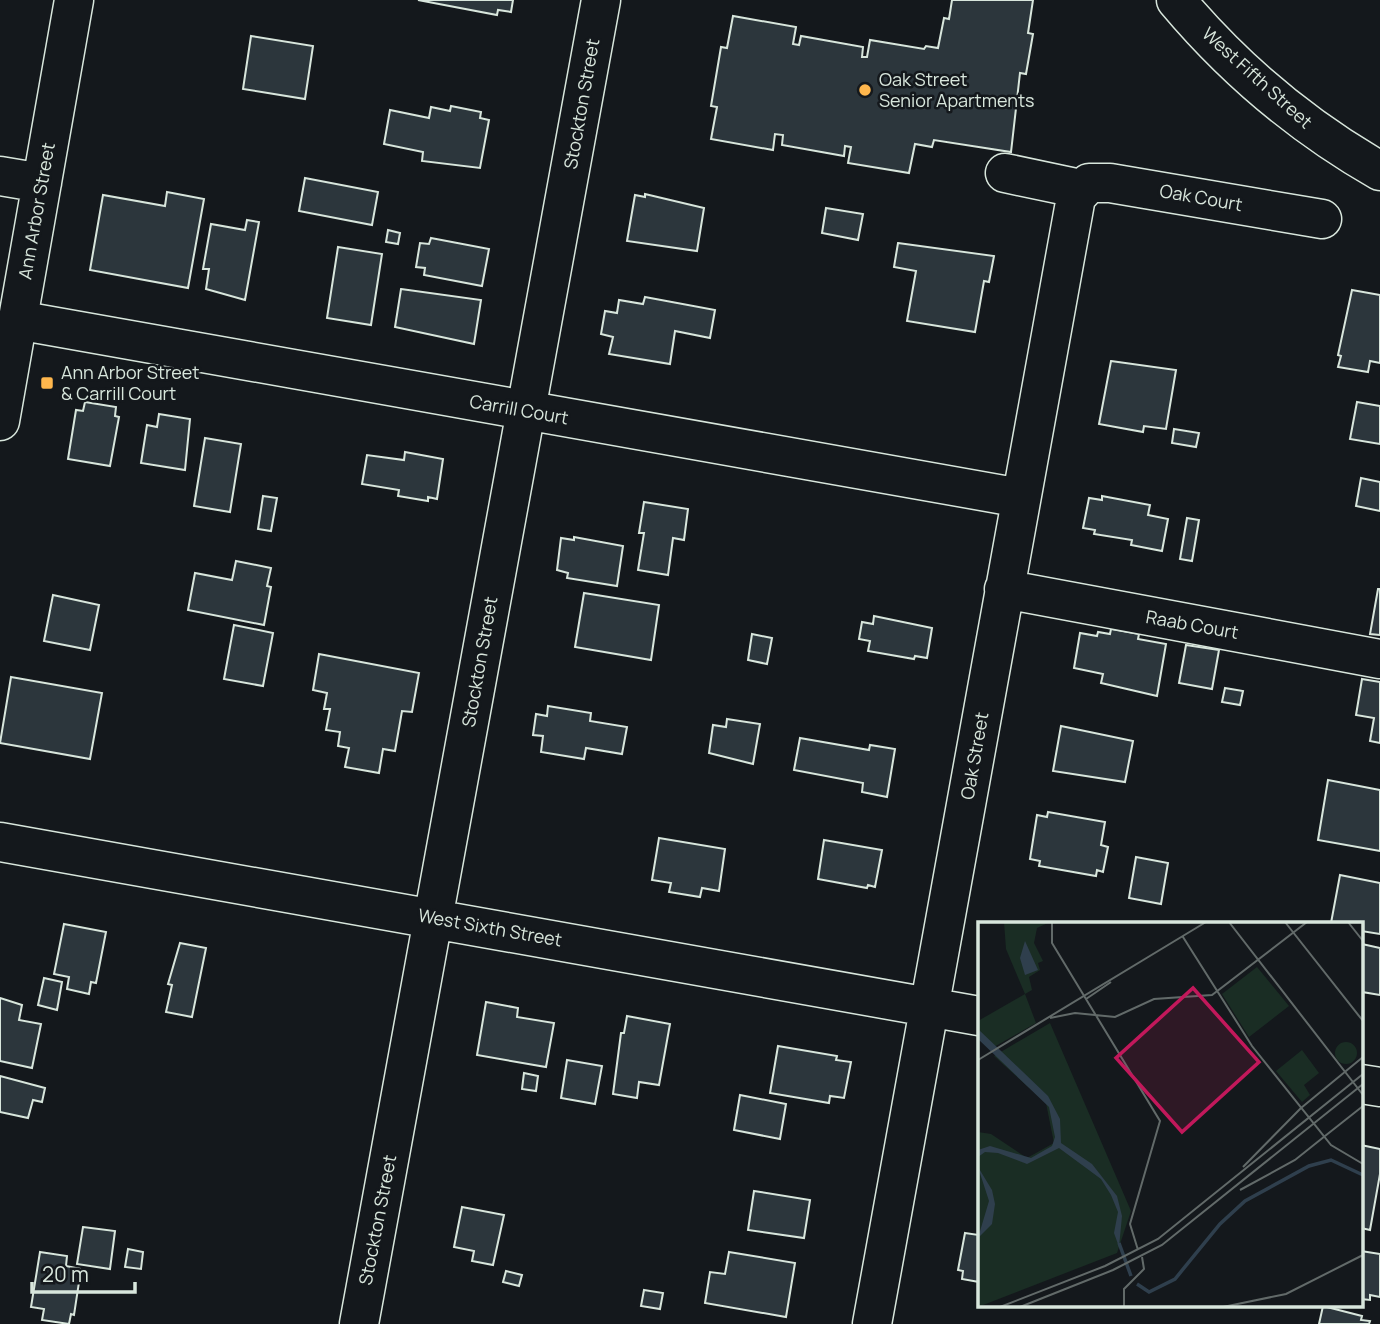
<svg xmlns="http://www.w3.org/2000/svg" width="1380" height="1324" viewBox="0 0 1380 1324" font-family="Manrope,sans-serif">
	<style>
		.building { fill: #2c363c; stroke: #d8e6dc; stroke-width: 2 }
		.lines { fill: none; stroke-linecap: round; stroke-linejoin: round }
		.minor-casing { stroke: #d8e6dc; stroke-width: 41 }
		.major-casing { stroke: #d8e6dc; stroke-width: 41 }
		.minor { stroke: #14181c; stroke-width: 38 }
		.major { stroke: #14181c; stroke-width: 38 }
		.poi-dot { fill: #ffb74d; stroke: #14181c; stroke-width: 2.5 }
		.labels { text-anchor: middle; stroke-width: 5; stroke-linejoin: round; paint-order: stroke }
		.street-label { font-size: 18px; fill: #d8e6dc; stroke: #14181c }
		.poi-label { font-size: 18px; fill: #d8e6dc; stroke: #14181c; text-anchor: start }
		.inset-river { fill: none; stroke: #2f3f4d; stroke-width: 3.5 }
		.inset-road { fill: none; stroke: #626a69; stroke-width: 2 }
		.view { fill: #c2185b; fill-opacity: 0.15; stroke: #c2185b; stroke-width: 3.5 }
		.inset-edge { fill: none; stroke: #d8e6dc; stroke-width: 3.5 }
	</style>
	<rect width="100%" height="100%" fill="#14181c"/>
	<path class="building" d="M 418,0 L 513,0 L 511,12 L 498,10 L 497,15 Z
		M 952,0 L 1033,0 L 1028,33 L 1033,34 L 1026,74 L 1020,73 L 1011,152 L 934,140 L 932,147 L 915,144 L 909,173 L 848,163 L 851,147 L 845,146 L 844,156 L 782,145 L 783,135 L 775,134 L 773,150 L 711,139 L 717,107 L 711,106 L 721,47 L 727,48 L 733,16 L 796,27 L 793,44 L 799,45 L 801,36 L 863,47 L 862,57 L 867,57 L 870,40 L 924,49 L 926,46 L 938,48 L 944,18 L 949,19 Z
		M 251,36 L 313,46 L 305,99 L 243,89 Z
		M 451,106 L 481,112 L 480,118 L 489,120 L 480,168 L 422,161 L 423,152 L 384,144 L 390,110 L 429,118 L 431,107 L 450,111 Z
		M 305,178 L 378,192 L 372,225 L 299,211 Z
		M 167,192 L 204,199 L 188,288 L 90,270 L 103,195 L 165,206 Z
		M 645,194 L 704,208 L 697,251 L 627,241 L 635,195 L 645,197 Z
		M 826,208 L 863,214 L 858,240 L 822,233 Z
		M 247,220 L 259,222 L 245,300 L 206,289 L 209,269 L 203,269 L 211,224 L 245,230 Z
		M 388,230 L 400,233 L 398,244 L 386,242 Z
		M 431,238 L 489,249 L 482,286 L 424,275 L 425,268 L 416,267 L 420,243 L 429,244 Z
		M 898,243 L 994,256 L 989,282 L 984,281 L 975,332 L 907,321 L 916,271 L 894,267 Z
		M 338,247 L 382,254 L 371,325 L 327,318 Z
		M 401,289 L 481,300 L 474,344 L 395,327 Z
		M 1352,290 L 1380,295 L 1380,363 L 1370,361 L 1368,372 L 1338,367 L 1341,356 L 1338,355 Z
		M 645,297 L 715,310 L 710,338 L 675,331 L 670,364 L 609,354 L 613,337 L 601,334 L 605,311 L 617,313 L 619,300 L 643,304 Z
		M 1111,361 L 1176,370 L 1166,429 L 1144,426 L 1143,432 L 1099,424 Z
		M 85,402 L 116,407 L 115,416 L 119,417 L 110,466 L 68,459 L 76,410 L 83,411 Z
		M 1357,402 L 1380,406 L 1380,444 L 1350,439 Z
		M 159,414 L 190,419 L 185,470 L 141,463 L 147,425 L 157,427 Z
		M 1174,429 L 1199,433 L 1196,447 L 1172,443 Z
		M 205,438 L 241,444 L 230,512 L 194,506 Z
		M 405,452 L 443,459 L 437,499 L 428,497 L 428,501 L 398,496 L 399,490 L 362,484 L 367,455 L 404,460 Z
		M 1361,478 L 1380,482 L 1380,511 L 1356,506 Z
		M 263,496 L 277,498 L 271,531 L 258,529 Z
		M 1102,496 L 1150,505 L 1148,515 L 1168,519 L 1162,551 L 1131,545 L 1132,540 L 1094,534 L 1095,530 L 1083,528 L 1089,498 L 1102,500 Z
		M 644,502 L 688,509 L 684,540 L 673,538 L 668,575 L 638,570 L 644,533 L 639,533 Z
		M 1187,518 L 1199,520 L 1192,561 L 1180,559 Z
		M 574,537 L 623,546 L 617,586 L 567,578 L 568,573 L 557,570 L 561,538 L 574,540 Z
		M 236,561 L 271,568 L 267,586 L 271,587 L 264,625 L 188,610 L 195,573 L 232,580 Z
		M 1378,589 L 1380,589 L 1380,635 L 1370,634 Z
		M 584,593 L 659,605 L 651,660 L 575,647 Z
		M 53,595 L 99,605 L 90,650 L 44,641 Z
		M 874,616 L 932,628 L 927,658 L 915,656 L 914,659 L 868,651 L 870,641 L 859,639 L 862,622 L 873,624 Z
		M 234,625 L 273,633 L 263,686 L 224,679 Z
		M 1111,629 L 1139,634 L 1138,639 L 1166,644 L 1157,696 L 1101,683 L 1103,674 L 1074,668 L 1080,633 L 1097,636 L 1098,632 L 1110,634 Z
		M 752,634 L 772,638 L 767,664 L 748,660 Z
		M 1186,645 L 1219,650 L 1212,689 L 1179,683 Z
		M 319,654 L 419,673 L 412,712 L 402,711 L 395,751 L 383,749 L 379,773 L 345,767 L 349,748 L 338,746 L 340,732 L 326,730 L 330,709 L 324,709 L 327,693 L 313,690 Z
		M 11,677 L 102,693 L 90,759 L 0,743 Z
		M 1362,679 L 1380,682 L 1380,743 L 1370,741 L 1374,718 L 1356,715 Z
		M 1225,688 L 1243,691 L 1240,705 L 1222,702 Z
		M 548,706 L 591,713 L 590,721 L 627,727 L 622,754 L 586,748 L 584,759 L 541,752 L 543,736 L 533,735 L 536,714 L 547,716 Z
		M 727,719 L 760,724 L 753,764 L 709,753 L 713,725 L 726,727 Z
		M 1061,726 L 1133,741 L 1125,782 L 1053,771 Z
		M 800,738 L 869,750 L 870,745 L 895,749 L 887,797 L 862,792 L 863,783 L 794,770 Z
		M 1328,780 L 1380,790 L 1380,851 L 1318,840 Z
		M 1048,812 L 1105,822 L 1101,845 L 1108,847 L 1103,872 L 1097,870 L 1096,876 L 1039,866 L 1040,861 L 1030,859 L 1037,815 L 1047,817 Z
		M 659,838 L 725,849 L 719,891 L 702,888 L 700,897 L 669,892 L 671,883 L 652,880 Z
		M 824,840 L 882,850 L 875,887 L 868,885 L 867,888 L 818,879 Z
		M 1136,857 L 1168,863 L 1161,904 L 1129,898 Z
		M 1340,875 L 1380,883 L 1380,934 L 1361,931 L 1361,923 L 1331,923 Z
		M 64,924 L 106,932 L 96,983 L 91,982 L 89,994 L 67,989 L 69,977 L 54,974 Z
		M 180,943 L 206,948 L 192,1017 L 166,1012 L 172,985 L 168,984 Z
		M 1362,944 L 1380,948 L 1380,995 L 1362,992 L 1361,997 Z
		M 44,978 L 62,982 L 57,1010 L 38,1005 Z
		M 0,998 L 22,1005 L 19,1020 L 41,1024 L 32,1068 L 0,1061 Z
		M 486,1002 L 518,1008 L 517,1017 L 554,1023 L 546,1067 L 477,1055 Z
		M 627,1016 L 670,1024 L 659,1085 L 639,1082 L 637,1098 L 613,1094 L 621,1033 L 624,1033 Z
		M 778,1046 L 837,1056 L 836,1060 L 851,1062 L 844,1098 L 830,1096 L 829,1103 L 770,1093 Z
		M 567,1060 L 602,1066 L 595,1104 L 561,1098 Z
		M 524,1073 L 538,1076 L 536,1091 L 522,1089 Z
		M 0,1076 L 45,1088 L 42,1102 L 33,1100 L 28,1118 L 0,1112 Z
		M 740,1095 L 786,1104 L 780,1139 L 734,1130 Z
		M 1361,1145 L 1380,1149 L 1380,1174 L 1370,1230 L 1361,1228 Z
		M 754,1191 L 810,1200 L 804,1238 L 748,1230 Z
		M 462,1207 L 504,1215 L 493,1265 L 472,1261 L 474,1251 L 454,1247 Z
		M 83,1227 L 115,1231 L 110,1269 L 77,1264 Z
		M 965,1233 L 979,1235 L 979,1282 L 962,1279 L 963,1271 L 958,1270 Z
		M 128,1249 L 143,1252 L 141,1269 L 125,1267 Z
		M 1361,1251 L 1380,1254 L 1380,1297 L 1370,1295 L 1370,1300 L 1361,1299 Z
		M 40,1252 L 67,1256 L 66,1266 L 81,1269 L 74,1315 L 71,1314 L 69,1324 L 42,1320 L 44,1309 L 31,1307 Z
		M 729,1252 L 795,1263 L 786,1317 L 705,1303 L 710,1272 L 725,1274 Z
		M 506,1271 L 522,1275 L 519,1286 L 503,1282 Z
		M 644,1290 L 663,1293 L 660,1309 L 641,1306 Z
		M 1323,1306 L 1362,1316 L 1361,1320 L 1370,1321 L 1369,1324 L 1319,1324 Z"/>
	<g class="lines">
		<g class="minor-casing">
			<path id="minor" d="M 1005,173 L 1081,189
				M 0,176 L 42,183
				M 17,320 L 1021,498
				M 0,421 L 74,0
				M 1004,589 L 1380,659
				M 0,842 L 979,1016
				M 1361,1084 L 1380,1087
				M 359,1324 L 601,0
				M 872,1324 L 1076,197 L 1089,183 L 1110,183 L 1322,219"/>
		</g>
		<g class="major-casing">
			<path id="major" d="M 1176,0 C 1233,68 1303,127 1380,171"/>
		</g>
		<use href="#minor" class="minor"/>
		<use href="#major" class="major"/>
	</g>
	<g class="poi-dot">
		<circle cx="865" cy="90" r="7"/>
		<rect x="40" y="376" width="14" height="14" rx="3.5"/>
	</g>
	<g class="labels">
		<g class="street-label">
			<text transform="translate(1257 78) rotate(42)" y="6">West Fifth Street</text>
			<text transform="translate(582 104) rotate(-80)" y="6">Stockton Street</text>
			<text transform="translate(1201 198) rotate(10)" y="6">Oak Court</text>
			<text transform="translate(37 211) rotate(-80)" y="6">Ann Arbor Street</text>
			<text transform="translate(519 410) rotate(10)" y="6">Carrill Court</text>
			<text transform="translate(1192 625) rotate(10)" y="6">Raab Court</text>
			<text transform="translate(480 662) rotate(-80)" y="6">Stockton Street</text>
			<text transform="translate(975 756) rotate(-80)" y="6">Oak Street</text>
			<text transform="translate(490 928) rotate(10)" y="6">West Sixth Street</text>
			<text transform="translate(378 1220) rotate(-79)" y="6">Stockton Street</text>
		</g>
		<g class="poi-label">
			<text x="879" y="86">Oak Street<tspan x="879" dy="21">Senior Apartments</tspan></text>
			<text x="61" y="379">Ann Arbor Street<tspan x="61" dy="21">&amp; Carrill Court</tspan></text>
		</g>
	</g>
	<g transform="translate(978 922)">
		<rect width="385" height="385" fill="#14181c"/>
		<path d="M 26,0 L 72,0 L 59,6 L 56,21 L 65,39 L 60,41 L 62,48 L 51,55 L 54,68 L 47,72 L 58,101 L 16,125 L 0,110 L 0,99 L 47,72 L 28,27 ZM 279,45 L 311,84 L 271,115 L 244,72 ZM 72,101 L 153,289 L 139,331 L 0,385 L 0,210 L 13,212 L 49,236 L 76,221 L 68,181 L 16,134 ZM357 131a11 11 0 1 1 22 0a11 11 0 1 1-22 0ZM 324,128 L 341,151 L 326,163 L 332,173 L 324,180 L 298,149 Z" fill="#1a2d24"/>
		<path d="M 47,19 L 60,48 L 47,53 L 42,36 ZM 0,107 L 70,174 L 82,197 L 83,221 L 114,242 L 139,274 L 144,294 L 141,325 L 136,311 L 140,290 L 133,273 L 123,257 L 81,226 L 49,242 L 20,231 L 7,230 L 0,235 L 0,228 L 12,224 L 53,236 L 74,224 L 77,215 L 71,185 L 0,117 ZM 0,245 L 14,268 L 17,282 L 14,302 L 0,316 L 11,279 Z" fill="#2f3f4d"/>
		<path class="inset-river" d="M 141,321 L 153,354M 159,362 L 171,370 L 197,357 L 242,302 L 267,279 L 331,244 L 353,238 L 385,253"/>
		<path class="inset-road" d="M 74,0 L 74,21 L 182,199 L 152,302 L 160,328M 251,0 L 385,173M 307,0 L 385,99M 370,0 L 385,19M 205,15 L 274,124 L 353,223 L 385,242M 108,77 L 133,60M 72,96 L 97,91 L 137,95 L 176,77 L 234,73 L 329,0M 0,138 L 228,0M 323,186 L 385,135M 347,214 L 385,184M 265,245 L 323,186M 262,268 L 317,238 L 347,214M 22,385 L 127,344 L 180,317 L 385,152M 42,385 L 135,348 L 184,323 L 385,162M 146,385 L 146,367 L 166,347 L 164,335M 245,385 L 308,372 L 385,333"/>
		<path class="view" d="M 215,66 L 281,140 L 204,210 L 138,136 Z"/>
		<rect width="385" height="385" class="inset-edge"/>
	</g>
	<path d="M32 1282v10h103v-10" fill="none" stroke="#d8e6dc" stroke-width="3.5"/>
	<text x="42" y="1282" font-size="21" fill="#d8e6dc" stroke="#14181c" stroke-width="5" paint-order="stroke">20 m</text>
</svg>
